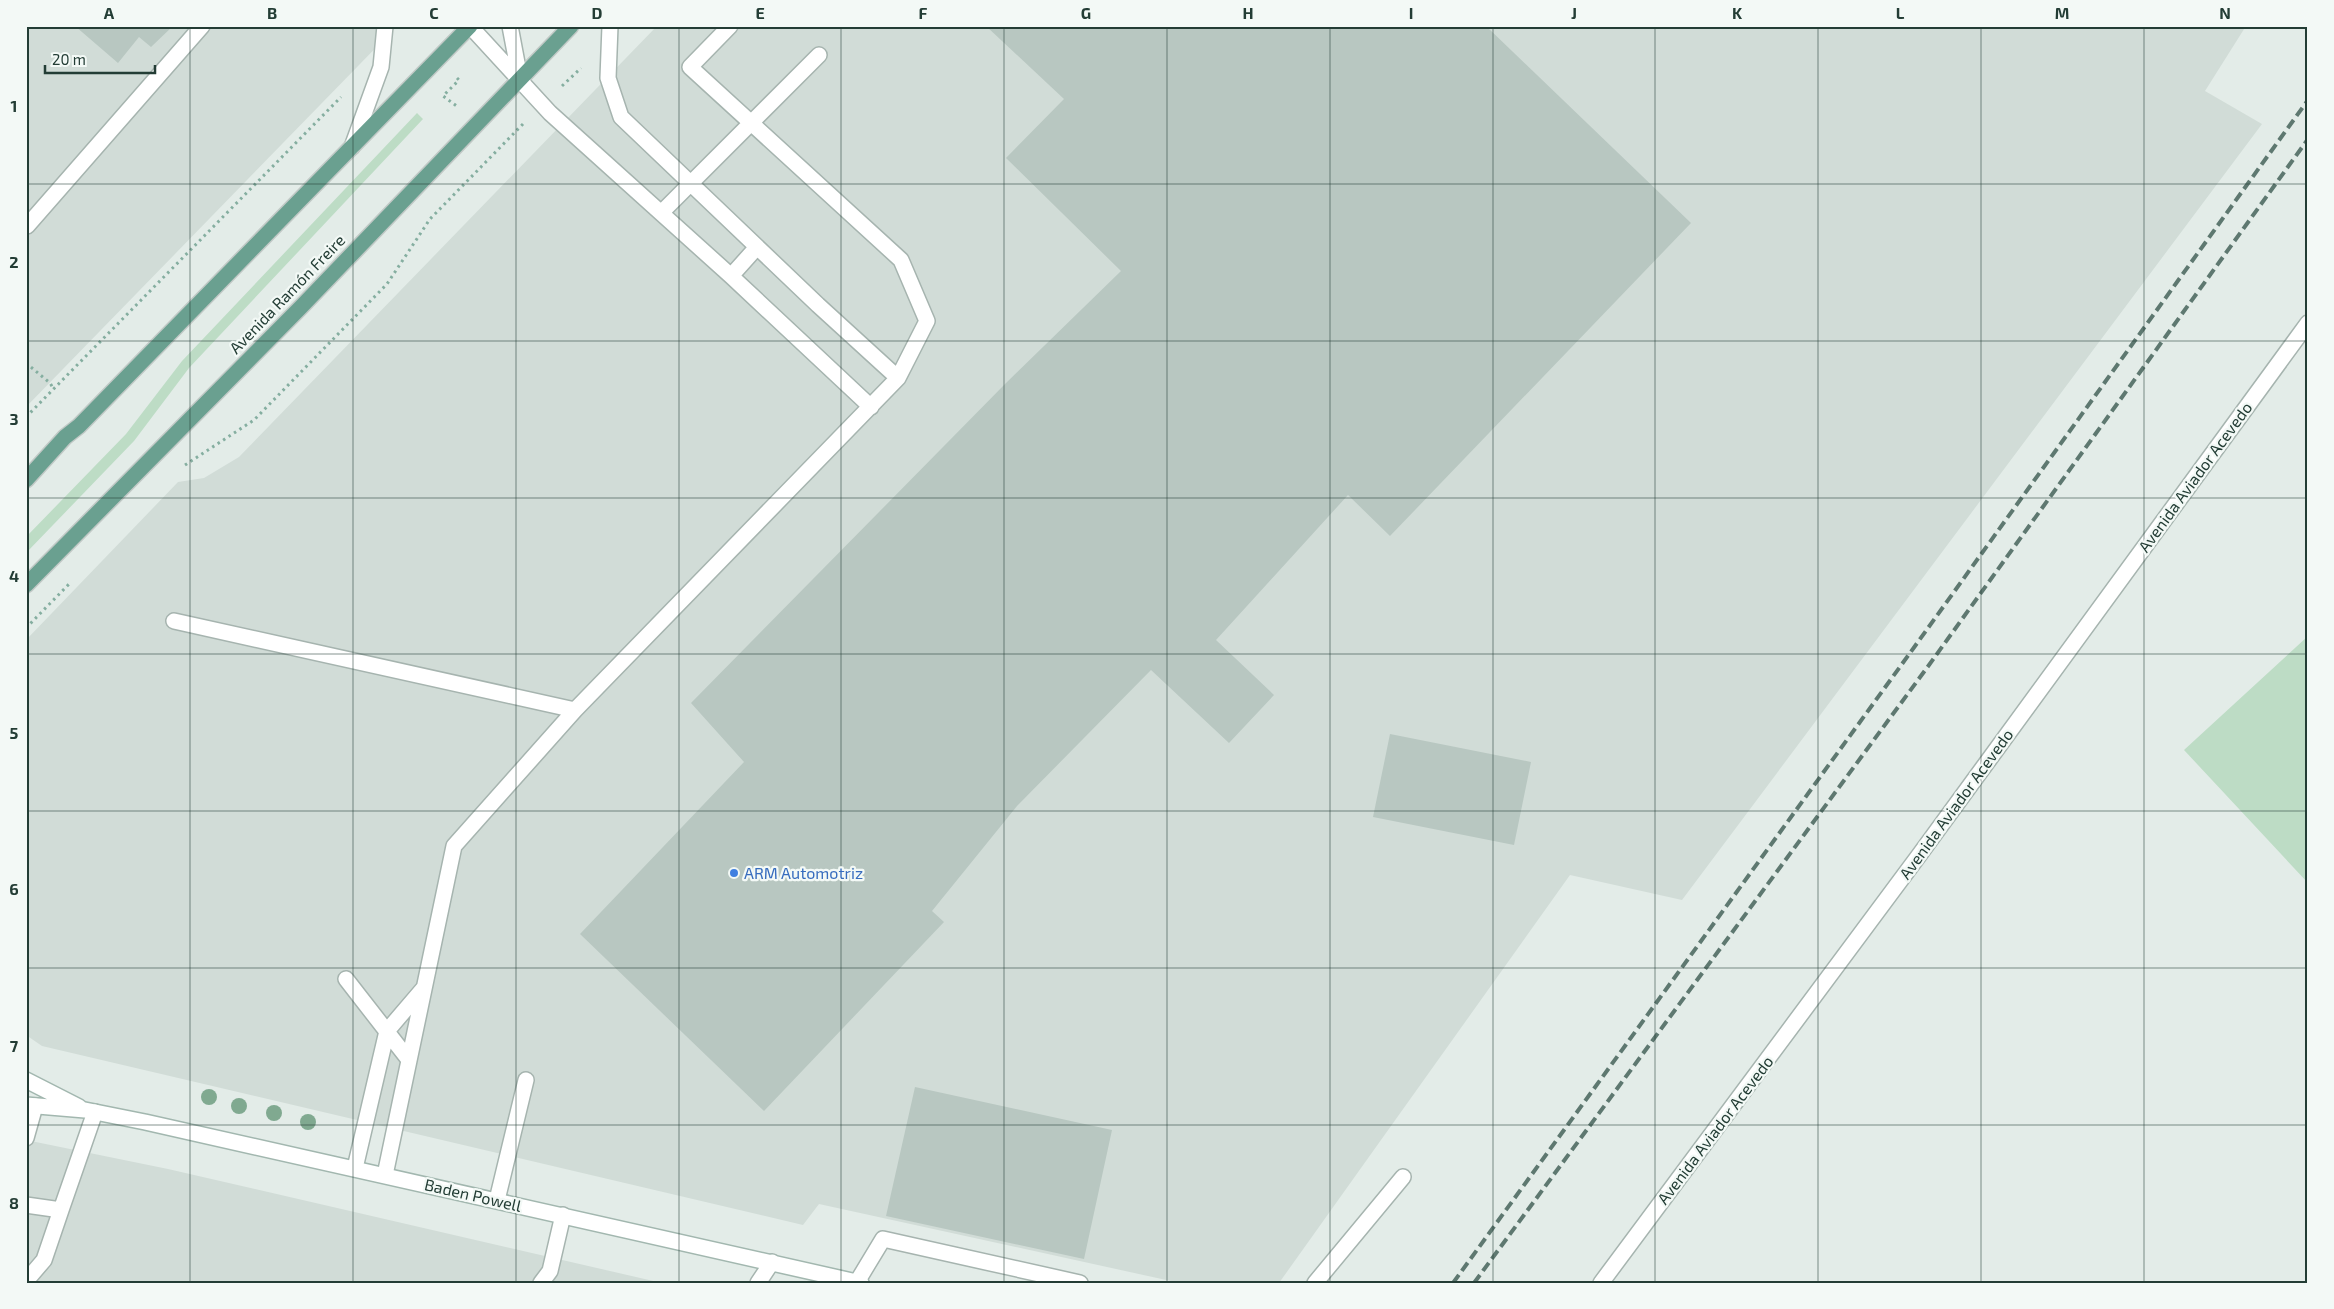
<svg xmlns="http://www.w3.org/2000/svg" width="2334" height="1309" viewBox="0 0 2334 1309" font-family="'Exo 2',sans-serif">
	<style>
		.built { fill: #d1dcd7 }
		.green { fill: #bddcc5 }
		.building { fill: #b8c7c1 }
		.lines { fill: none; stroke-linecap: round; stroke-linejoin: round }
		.lane-casing { stroke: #a6b4af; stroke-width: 18 }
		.street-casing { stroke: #a6b4af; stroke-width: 18 }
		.secondary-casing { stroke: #a2b7af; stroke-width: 18 }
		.primary-casing { stroke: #c1c9c6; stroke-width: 18 }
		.path { stroke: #85aea0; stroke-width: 3; stroke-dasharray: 2.5 4; stroke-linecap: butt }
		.lane { stroke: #fff; stroke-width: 15 }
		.street { stroke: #fff; stroke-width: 15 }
		.secondary { stroke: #fff; stroke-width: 15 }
		.primary { stroke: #6aa090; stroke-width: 15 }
		.rail { stroke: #5e7870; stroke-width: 4; stroke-dasharray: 10 5; stroke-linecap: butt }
		.tree { fill: #80a990 }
		.grid { fill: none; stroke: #233d35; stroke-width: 1; stroke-opacity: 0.55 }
		.shop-dot { fill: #3f7fe0; stroke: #f3f9f6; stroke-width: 2 }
		.labels { text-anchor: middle; stroke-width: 4.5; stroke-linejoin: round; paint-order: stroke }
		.street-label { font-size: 16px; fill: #233d35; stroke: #f3f9f6 }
		.shop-label { font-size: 16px; fill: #366cbe; stroke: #f3f9f6; text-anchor: start }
		.neatline { fill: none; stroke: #233d35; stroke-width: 2 }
		.grid-label { font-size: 16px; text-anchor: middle; font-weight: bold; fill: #233d35 }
	</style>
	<rect width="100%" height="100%" fill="#e3ece8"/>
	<path class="built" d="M 26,26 L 397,26 L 26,407 Z
		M 657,26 L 2246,26 L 2205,91 L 2262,124 L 1682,900 L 1570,875 L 1279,1283 L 1180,1283 L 819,1204 L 803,1225 L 42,1046 L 26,1035 L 26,640 L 178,482 L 204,478 L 239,457 Z
		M 26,1140 L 168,1169 L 662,1283 L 26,1283 Z"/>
	<path class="green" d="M 417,113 L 423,119 L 189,368 L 134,441 L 26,553 L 26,537 L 126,434 L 182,361 Z
		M 2308,636 L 2308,883 L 2184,750 Z"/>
	<path class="building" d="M 75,26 L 173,26 L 151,47 L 139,37 L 118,63 Z
		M 986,26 L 1486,26 L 1691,223 L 1390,536 L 1348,495 L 1216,640 L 1274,695 L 1229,743 L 1151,670 L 1017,806 L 932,911 L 944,922 L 764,1111 L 580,934 L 744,762 L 691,703 L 1006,383 L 1121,271 L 1006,158 L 1064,99 Z
		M 1390,734 L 1531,762 L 1514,845 L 1373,817 Z
		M 915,1087 L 1112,1130 L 1084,1259 L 886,1216 Z"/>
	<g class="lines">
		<g class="lane-casing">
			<path id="lane" d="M 470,26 L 550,113 L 731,276 L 871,407
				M 510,26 L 520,79
				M 610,26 L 608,78 L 621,117 L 818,305 L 898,378
				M 352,147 L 381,67 L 385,26
				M 661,213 L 819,55
				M 27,226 L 202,26
				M 731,276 L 757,247
				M 174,621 L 575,710
				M 346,979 L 409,1060
				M 26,1138 L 35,1106
				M 355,1168 L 387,1031 L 423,989
				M 385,1175 L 454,846 L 575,710 L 898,378 L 927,321 L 901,260 L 690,67 L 730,26
				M 497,1200 L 526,1080
				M 26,1205 L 61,1210 L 95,1112
				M 26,1281 L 44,1260 L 61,1210
				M 857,1282 L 883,1239 L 1080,1283
				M 541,1283 L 550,1271 L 563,1215
				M 758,1283 L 772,1262
				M 1315,1283 L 1403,1177"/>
		</g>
		<g class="street-casing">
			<path id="street" d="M 1601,1283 L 1920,854 L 2308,323"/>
		</g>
		<g class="secondary-casing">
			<path id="secondary" d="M 26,1080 L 79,1107
				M 26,1105 L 85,1110 L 145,1122 L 861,1283"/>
		</g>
		<g class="primary-casing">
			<path id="primary" d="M 26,480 L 65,437 L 79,426 L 470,26
				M 26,585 L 301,307 L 571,26"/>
		</g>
		<path class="path" d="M 457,78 L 459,80 L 443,96 L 458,107
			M 562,86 L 581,68
			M 26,363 L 50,383 L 53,388
			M 26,417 L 341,97
			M 185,465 L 254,420 L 387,284 L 430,219 L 523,124
			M 26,628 L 71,582"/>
		<use href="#lane" class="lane"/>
		<use href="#street" class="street"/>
		<use href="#secondary" class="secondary"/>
		<use href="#primary" class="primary"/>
		<path class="rail" d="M 1453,1283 L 1910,653 L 2308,100
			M 1474,1283 L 1929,665 L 2308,139"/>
	</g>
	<g class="tree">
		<circle cx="209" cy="1097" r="8"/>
		<circle cx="239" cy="1106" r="8"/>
		<circle cx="274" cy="1113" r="8"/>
		<circle cx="308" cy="1122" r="8"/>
	</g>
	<path class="grid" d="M 190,26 L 190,1283M 353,26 L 353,1283M 516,26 L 516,1283M 679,26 L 679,1283M 841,26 L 841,1283M 1004,26 L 1004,1283M 1167,26 L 1167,1283M 1330,26 L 1330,1283M 1493,26 L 1493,1283M 1655,26 L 1655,1283M 1818,26 L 1818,1283M 1981,26 L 1981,1283M 2144,26 L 2144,1283M 26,184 L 2308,184M 26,341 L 2308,341M 26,498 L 2308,498M 26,654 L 2308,654M 26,811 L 2308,811M 26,968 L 2308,968M 26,1125 L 2308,1125"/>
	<circle class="shop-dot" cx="734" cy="873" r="5"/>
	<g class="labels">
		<g class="street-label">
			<text transform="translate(287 294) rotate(-46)" y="6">Avenida Ramón Freire</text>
			<text transform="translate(2195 477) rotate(-54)" y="6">Avenida Aviador Acevedo</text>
			<text transform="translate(1956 804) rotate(-54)" y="6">Avenida Aviador Acevedo</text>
			<text transform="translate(1715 1130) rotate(-53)" y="6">Avenida Aviador Acevedo</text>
			<text transform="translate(473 1195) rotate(13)" y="6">Baden Powell</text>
		</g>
		<g class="shop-label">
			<text x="744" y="879">ARM Automotriz</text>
		</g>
	</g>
	<rect width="2334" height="1309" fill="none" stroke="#f3f9f6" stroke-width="55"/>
	<path d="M45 65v8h110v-8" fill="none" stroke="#233d35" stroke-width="2.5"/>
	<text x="52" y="65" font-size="15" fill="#233d35" stroke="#f3f9f6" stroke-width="4" paint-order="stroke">20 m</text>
	<rect x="28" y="28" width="2278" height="1254" class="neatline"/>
	<g class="grid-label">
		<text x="109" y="19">A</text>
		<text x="272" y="19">B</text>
		<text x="434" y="19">C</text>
		<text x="597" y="19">D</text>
		<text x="760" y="19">E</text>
		<text x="923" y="19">F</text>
		<text x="1086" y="19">G</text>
		<text x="1248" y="19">H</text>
		<text x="1411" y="19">I</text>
		<text x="1574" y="19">J</text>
		<text x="1737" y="19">K</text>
		<text x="1900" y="19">L</text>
		<text x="2062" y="19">M</text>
		<text x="2225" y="19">N</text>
		<text x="14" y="112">1</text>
		<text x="14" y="268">2</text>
		<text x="14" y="425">3</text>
		<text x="14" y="582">4</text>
		<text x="14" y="739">5</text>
		<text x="14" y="895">6</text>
		<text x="14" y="1052">7</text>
		<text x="14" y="1209">8</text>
	</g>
</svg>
